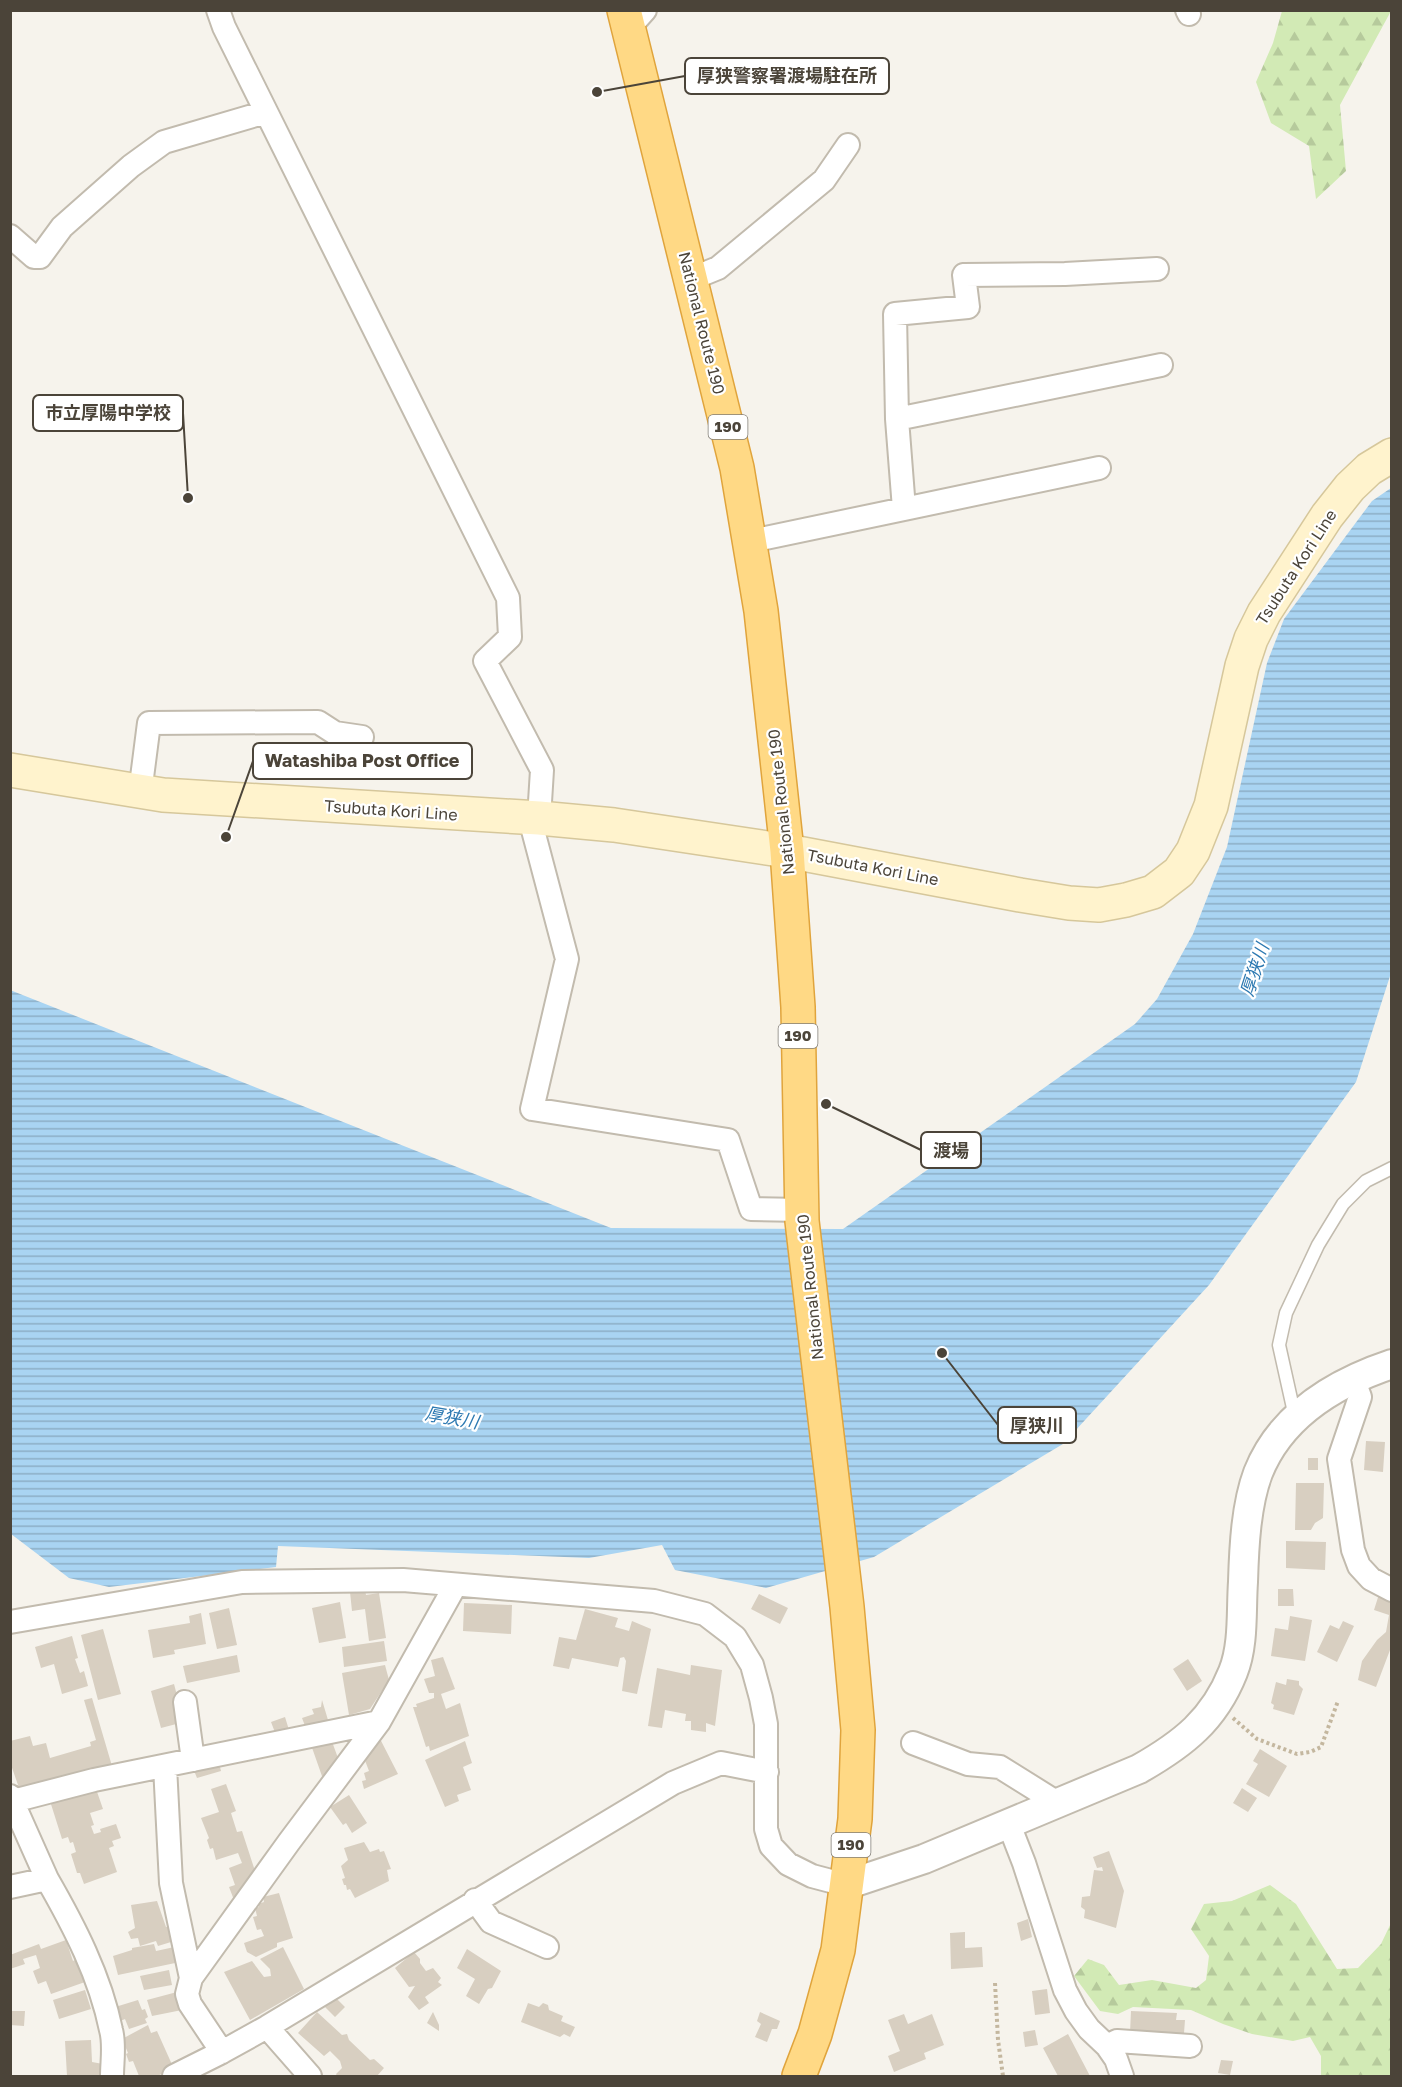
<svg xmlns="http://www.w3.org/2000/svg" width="1402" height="2087" viewBox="0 0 1402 2087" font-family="'Golos Text','Noto Sans JP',sans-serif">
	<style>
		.forest { fill: url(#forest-firs) }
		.water { fill: url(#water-rules) }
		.building { fill: #d8cfc1 }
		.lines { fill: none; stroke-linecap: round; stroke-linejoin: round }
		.service-casing { stroke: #c2bbae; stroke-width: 15 }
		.minor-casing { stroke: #c2bbae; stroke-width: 26 }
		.tertiary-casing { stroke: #c2bbae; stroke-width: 32 }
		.secondary-casing { stroke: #d6c79b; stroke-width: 36 }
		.trunk-casing { stroke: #e0a43c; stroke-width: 36 }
		.path { stroke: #c4b79f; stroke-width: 4; stroke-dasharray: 3 3; stroke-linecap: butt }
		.service { stroke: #fff; stroke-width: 12 }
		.minor { stroke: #fff; stroke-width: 22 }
		.tertiary { stroke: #fff; stroke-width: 28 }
		.secondary { stroke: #fff3cd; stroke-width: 33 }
		.trunk { stroke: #ffd985; stroke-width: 33 }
		.labels { text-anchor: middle; stroke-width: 4.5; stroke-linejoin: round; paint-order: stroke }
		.shield { fill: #fff; stroke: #817c74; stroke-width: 1.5 }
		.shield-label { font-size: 15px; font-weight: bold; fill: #4b4439 }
		.street-label { font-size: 16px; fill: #4b4439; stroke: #fff }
		.water-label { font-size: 18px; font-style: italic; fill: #2e7ab2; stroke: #fff }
		.leader { fill: none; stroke: #4b4439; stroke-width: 2 }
		.callout-dot { fill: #4b4439; stroke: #fff; stroke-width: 2 }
		.callout { fill: #fff; stroke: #4b4439; stroke-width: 2 }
		.callout-label { font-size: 18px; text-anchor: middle; font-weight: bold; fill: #4b4439 }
	</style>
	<defs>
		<pattern id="forest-firs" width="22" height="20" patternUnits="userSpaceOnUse" patternTransform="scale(1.5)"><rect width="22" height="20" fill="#d2eab5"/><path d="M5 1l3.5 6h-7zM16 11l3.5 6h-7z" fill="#b6ca9c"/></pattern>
		<pattern id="water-rules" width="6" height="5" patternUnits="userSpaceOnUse" patternTransform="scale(1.5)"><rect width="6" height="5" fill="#a9d4f2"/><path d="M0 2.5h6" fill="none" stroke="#8caec5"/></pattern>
	</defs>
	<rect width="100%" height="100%" fill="#f6f3ec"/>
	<path class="forest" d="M 1282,11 L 1391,11 L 1340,105 L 1346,171 L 1316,199 L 1309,146 L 1271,123 L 1256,82 L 1273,43 Z
		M 1270,1885 L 1296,1904 L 1337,1969 L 1358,1968 L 1381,1944 L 1391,1923 L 1391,2076 L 1321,2076 L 1321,2056 L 1310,2037 L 1293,2041 L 1252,2034 L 1223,2024 L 1191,2010 L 1133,2007 L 1118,2014 L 1100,2011 L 1074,1976 L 1088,1959 L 1104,1965 L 1119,1985 L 1152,1980 L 1196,1988 L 1206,1980 L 1209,1956 L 1191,1929 L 1204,1904 L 1232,1901 Z"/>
	<path class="water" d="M 1391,488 L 1391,973 L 1356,1082 L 1209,1285 L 1063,1444 L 874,1557 L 766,1588 L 675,1570 L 662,1545 L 589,1558 L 278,1546 L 276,1567 L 109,1587 L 69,1578 L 11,1534 L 10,990 L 611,1228 L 843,1229 L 1135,1024 L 1157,999 L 1193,934 L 1227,847 L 1267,663 L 1284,619 L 1372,501 Z"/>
	<path class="building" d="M 1366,1441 L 1385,1442 L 1383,1472 L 1364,1470 Z
		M 1308,1458 L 1318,1458 L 1318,1470 L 1308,1470 Z
		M 1296,1483 L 1324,1483 L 1323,1518 L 1315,1523 L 1311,1530 L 1295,1530 Z
		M 1286,1541 L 1326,1542 L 1325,1570 L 1286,1568 Z
		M 1278,1589 L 1293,1589 L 1294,1606 L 1278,1606 Z
		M 365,1590 L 366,1595 L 379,1593 L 386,1638 L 369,1641 L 365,1609 L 352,1611 L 350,1592 Z
		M 1380,1591 L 1392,1596 L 1392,1651 L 1390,1650 L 1376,1687 L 1358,1680 L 1362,1661 L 1377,1640 L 1386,1632 L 1389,1615 L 1374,1610 Z
		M 759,1594 L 788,1608 L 780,1624 L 751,1609 Z
		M 340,1602 L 346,1638 L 319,1643 L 312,1608 Z
		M 464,1603 L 512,1605 L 511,1634 L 463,1631 Z
		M 229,1608 L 237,1645 L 217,1649 L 209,1613 Z
		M 585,1609 L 618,1618 L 615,1627 L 629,1631 L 632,1621 L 651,1629 L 637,1694 L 622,1691 L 626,1661 L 624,1657 L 620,1658 L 618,1667 L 572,1658 L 569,1669 L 553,1666 L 559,1637 L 576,1640 Z
		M 201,1613 L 206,1644 L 174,1650 L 175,1654 L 153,1658 L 148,1630 L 190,1623 L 189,1616 Z
		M 1290,1616 L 1312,1620 L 1305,1661 L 1271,1656 L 1275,1628 L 1288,1630 Z
		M 1343,1621 L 1354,1626 L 1337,1662 L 1317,1652 L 1330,1625 L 1339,1629 Z
		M 103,1629 L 121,1694 L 98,1700 L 81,1635 Z
		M 72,1636 L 78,1658 L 75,1659 L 80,1673 L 84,1671 L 88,1686 L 62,1694 L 54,1664 L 41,1668 L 35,1647 Z
		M 384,1641 L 387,1661 L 344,1667 L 342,1647 Z
		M 237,1655 L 240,1672 L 187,1683 L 183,1666 Z
		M 443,1657 L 455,1689 L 441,1694 L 446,1709 L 460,1703 L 469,1736 L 430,1751 L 429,1746 L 426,1747 L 413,1707 L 417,1707 L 416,1704 L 434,1698 L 434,1693 L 429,1693 L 424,1679 L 435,1676 L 431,1660 Z
		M 1188,1659 L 1202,1681 L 1187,1691 L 1173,1669 Z
		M 385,1665 L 389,1680 L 370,1709 L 349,1715 L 342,1673 Z
		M 691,1665 L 722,1670 L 715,1726 L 706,1723 L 706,1732 L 691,1730 L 691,1721 L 685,1721 L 686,1714 L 665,1710 L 662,1728 L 648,1726 L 657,1668 L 690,1675 Z
		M 1287,1679 L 1299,1681 L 1299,1685 L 1303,1689 L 1294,1715 L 1273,1709 L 1274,1705 L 1271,1703 L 1276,1682 L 1286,1685 Z
		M 174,1684 L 184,1722 L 161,1728 L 151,1691 Z
		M 92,1698 L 112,1766 L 18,1793 L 16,1785 L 18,1785 L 10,1762 L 10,1741 L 30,1736 L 33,1746 L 46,1743 L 50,1758 L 91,1746 L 90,1742 L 96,1740 L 84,1700 Z
		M 322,1700 L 328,1720 L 323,1722 L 324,1725 L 307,1731 L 302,1718 L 314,1714 L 312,1709 L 321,1707 Z
		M 285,1717 L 289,1730 L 276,1735 L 271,1722 Z
		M 376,1731 L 398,1774 L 364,1789 L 362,1781 L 366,1780 L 364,1773 L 369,1771 L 361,1750 Z
		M 331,1739 L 338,1758 L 323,1779 L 310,1742 Z
		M 465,1741 L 472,1763 L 463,1767 L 471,1790 L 457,1795 L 459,1801 L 445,1807 L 425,1760 Z
		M 1260,1749 L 1287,1766 L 1269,1797 L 1246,1784 L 1258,1764 L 1253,1761 Z
		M 219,1763 L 221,1771 L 197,1778 L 193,1768 Z
		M 226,1784 L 236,1811 L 231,1813 L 237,1832 L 242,1831 L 258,1880 L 234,1900 L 229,1887 L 235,1885 L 229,1868 L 242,1863 L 238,1853 L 216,1860 L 213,1848 L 210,1849 L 207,1840 L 209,1838 L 201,1818 L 219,1812 L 211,1789 Z
		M 95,1786 L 103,1809 L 90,1813 L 94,1825 L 91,1826 L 94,1834 L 101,1832 L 100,1829 L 116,1824 L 121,1838 L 112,1841 L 114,1846 L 109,1848 L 117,1872 L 84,1884 L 80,1873 L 77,1873 L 71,1854 L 76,1852 L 73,1842 L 70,1843 L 68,1837 L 62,1839 L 50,1801 Z
		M 1242,1788 L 1257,1798 L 1248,1812 L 1233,1803 Z
		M 349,1795 L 367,1823 L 352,1833 L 346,1823 L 343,1825 L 330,1807 Z
		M 364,1842 L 370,1852 L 379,1849 L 380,1852 L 384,1851 L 391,1869 L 387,1870 L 389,1881 L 355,1898 L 350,1889 L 347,1890 L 346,1885 L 344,1885 L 342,1879 L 345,1878 L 341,1866 L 348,1860 L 344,1848 Z
		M 1109,1851 L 1124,1891 L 1116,1928 L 1084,1918 L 1085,1910 L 1081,1907 L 1082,1897 L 1090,1896 L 1094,1870 L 1103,1871 L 1102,1867 L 1097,1868 L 1093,1857 Z
		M 279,1893 L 293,1938 L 277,1943 L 277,1947 L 256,1957 L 247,1952 L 244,1943 L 264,1936 L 261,1929 L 257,1930 L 253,1917 L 257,1916 L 255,1908 L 259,1907 L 258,1904 L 264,1902 L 263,1897 Z
		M 157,1901 L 166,1927 L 171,1926 L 171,1942 L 158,1946 L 156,1941 L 140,1946 L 138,1938 L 131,1939 L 128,1932 L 135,1928 L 131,1905 Z
		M 1028,1919 L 1032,1937 L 1021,1941 L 1017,1923 Z
		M 965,1932 L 965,1948 L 982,1947 L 983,1967 L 951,1969 L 950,1933 Z
		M 66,1940 L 73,1961 L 77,1959 L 85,1982 L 51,1994 L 46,1981 L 38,1984 L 33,1971 L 40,1968 L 36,1955 L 23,1959 L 25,1964 L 10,1969 L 10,1955 L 39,1944 L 41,1949 Z
		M 154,1944 L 156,1951 L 179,1946 L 180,1962 L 118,1975 L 113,1956 L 132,1950 L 132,1948 Z
		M 283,1947 L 304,1989 L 250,2020 L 224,1972 L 252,1961 L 264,1977 L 271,1976 L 270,1969 L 260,1959 Z
		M 467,1949 L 501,1971 L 492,1988 L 488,1989 L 479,2004 L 466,1996 L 475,1979 L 457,1968 Z
		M 414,1952 L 420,1959 L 420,1963 L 426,1971 L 433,1968 L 441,1978 L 438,1982 L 442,1985 L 425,1997 L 429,2003 L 419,2010 L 408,1997 L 415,1986 L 409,1987 L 395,1968 Z
		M 169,1970 L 172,1985 L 144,1990 L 140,1976 Z
		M 1047,1989 L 1050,2013 L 1035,2015 L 1032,1991 Z
		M 85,1990 L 91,2009 L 59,2019 L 53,2000 Z
		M 177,1992 L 182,2010 L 152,2016 L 147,2000 Z
		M 335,1997 L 345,2007 L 335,2017 L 325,2007 Z
		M 138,2000 L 142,2010 L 145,2009 L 148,2017 L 145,2019 L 147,2023 L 129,2029 L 125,2019 L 118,2022 L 112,2008 Z
		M 528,2003 L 539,2007 L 543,2003 L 548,2005 L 549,2010 L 563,2016 L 561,2021 L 575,2027 L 570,2037 L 564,2034 L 560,2037 L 521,2022 Z
		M 10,2011 L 25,2011 L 24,2026 L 10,2025 Z
		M 1131,2011 L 1177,2013 L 1176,2020 L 1185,2020 L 1184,2033 L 1130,2033 Z
		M 317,2012 L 342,2035 L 347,2034 L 349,2040 L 370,2060 L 374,2059 L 384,2068 L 377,2076 L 337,2076 L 336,2074 L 342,2068 L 340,2061 L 330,2051 L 324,2056 L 298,2033 Z
		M 433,2012 L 439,2025 L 439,2031 L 427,2023 Z
		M 760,2012 L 780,2021 L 777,2029 L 772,2029 L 767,2042 L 755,2037 L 761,2024 L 757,2021 Z
		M 904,2014 L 908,2024 L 932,2014 L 944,2045 L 924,2053 L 926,2059 L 894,2072 L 888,2056 L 900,2051 L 888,2020 Z
		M 148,2025 L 151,2033 L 157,2031 L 174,2069 L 157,2076 L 139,2076 L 133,2061 L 129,2062 L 126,2054 L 128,2053 L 122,2039 Z
		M 1035,2030 L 1038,2045 L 1025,2047 L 1023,2032 Z
		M 1068,2034 L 1090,2076 L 1058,2076 L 1043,2048 Z
		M 91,2040 L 92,2062 L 103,2064 L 103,2076 L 67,2076 L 65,2041 Z
		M 1221,2060 L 1233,2061 L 1230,2075 L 1218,2073 Z"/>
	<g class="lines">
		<g class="service-casing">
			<path id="service" d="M 1295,1417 L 1279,1345 L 1286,1313 L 1318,1245 L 1343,1204 L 1366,1181 L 1392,1168"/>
		</g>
		<g class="minor-casing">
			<path id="minor" d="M 218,10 L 224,27 L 508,598 L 510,637 L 485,661 L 542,770 L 539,818
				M 1187,10 L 1189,14
				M 628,29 L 645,10
				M 10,236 L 34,257 L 40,257 L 62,227 L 131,166 L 164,142 L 266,112
				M 691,279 L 718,268 L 824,180 L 848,145
				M 897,419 L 895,314 L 968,307 L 964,275 L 1065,274 L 1157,269
				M 904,509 L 1099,468
				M 751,541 L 904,509 L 897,419 L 1161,365
				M 140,793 L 149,723 L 318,722 L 335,733 L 362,737
				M 530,819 L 567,959 L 532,1109 L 728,1140 L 751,1209 L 802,1210
				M 1353,1378 L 1360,1397 L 1339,1459 L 1353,1550 L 1359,1566 L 1371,1579 L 1392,1590
				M 10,1622 L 242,1582 L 403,1580 L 654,1601 L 705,1614 L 735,1637 L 752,1665 L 761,1698 L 766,1724 L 766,1829 L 771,1846 L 788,1864 L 812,1876 L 846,1885
				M 185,1702 L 193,1760
				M 913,1743 L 968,1764 L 1000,1767 L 1056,1802
				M 165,1766 L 171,1883 L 191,1978
				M 10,1796 L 47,1879
				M 13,1801 L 94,1780 L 379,1722
				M 1008,1822 L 1024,1863 L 1065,1990 L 1076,2011 L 1089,2029 L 1107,2046 L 1117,2041 L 1190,2046
				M 10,1887 L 47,1879 C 74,1926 100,1976 111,2030 C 115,2044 112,2062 112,2076
				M 475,1900 L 491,1922 L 547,1947
				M 267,2027 L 310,2076
				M 1107,2046 L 1116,2059 L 1122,2076
				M 222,2052 L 190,2004 L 187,1994 L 191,1978 L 289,1842 L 379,1722 L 455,1586
				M 174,2076 L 222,2052 L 267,2027 L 673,1783 L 721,1763 L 767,1772"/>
		</g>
		<g class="tertiary-casing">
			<path id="tertiary" d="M 846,1885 L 924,1859 L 1139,1769 C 1183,1744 1214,1720 1233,1672 C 1244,1645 1241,1610 1243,1582 C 1244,1547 1246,1505 1258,1473 C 1281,1415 1335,1383 1392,1364"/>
		</g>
		<g class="secondary-casing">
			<path id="secondary" d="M 10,770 L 163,795 L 539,818 L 614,825 L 787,851 L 1020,895 L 1069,903 L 1099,905 L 1126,900 L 1153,892 L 1179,872 L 1193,851 L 1211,806 L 1242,666 L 1251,639 L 1264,613 L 1327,516 L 1350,487 L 1369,469 L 1392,455"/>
		</g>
		<g class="trunk-casing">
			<path id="trunk" d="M 624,10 L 737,468 L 761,611 L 787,851 L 798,1007 L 802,1221 L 847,1607 L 858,1730 L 855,1819 L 838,1950 L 815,2034 L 799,2076"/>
		</g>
		<path class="path" d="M 1233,1718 L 1257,1739 L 1297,1754 L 1310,1752 L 1321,1747 L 1338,1701
			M 995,1983 L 998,2040 L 1003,2076"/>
		<use href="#service" class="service"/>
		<use href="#minor" class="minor"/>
		<use href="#tertiary" class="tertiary"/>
		<use href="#secondary" class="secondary"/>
		<use href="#trunk" class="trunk"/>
	</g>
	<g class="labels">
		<g class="shield">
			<rect x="708.5" y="415" width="39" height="24" rx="4.5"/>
			<rect x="778.5" y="1024" width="39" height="24" rx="4.5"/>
			<rect x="831.5" y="1833" width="39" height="24" rx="4.5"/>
		</g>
		<g class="shield-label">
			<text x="728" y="432">190</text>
			<text x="798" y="1041">190</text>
			<text x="851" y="1850">190</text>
		</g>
		<g class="street-label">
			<text transform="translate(702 323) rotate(76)" y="6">National Route 190</text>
			<text transform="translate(1296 567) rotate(-57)" y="6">Tsubuta Kori Line</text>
			<text transform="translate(781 802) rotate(-96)" y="6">National Route 190</text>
			<text transform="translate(391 810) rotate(4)" y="6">Tsubuta Kori Line</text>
			<text transform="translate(873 867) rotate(11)" y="6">Tsubuta Kori Line</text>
			<text transform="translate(810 1287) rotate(-96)" y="6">National Route 190</text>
		</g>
		<g class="water-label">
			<text transform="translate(1255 970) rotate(-72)" y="6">厚狭川</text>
			<text transform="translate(452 1418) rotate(10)" y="6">厚狭川</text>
		</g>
	</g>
	<path class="leader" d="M597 92L685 76M188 498L183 413M226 837L253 761M826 1104L921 1150M942 1353L998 1425"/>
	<g class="callout-dot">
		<circle cx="597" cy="92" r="6"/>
		<circle cx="188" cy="498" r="6"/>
		<circle cx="226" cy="837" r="6"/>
		<circle cx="826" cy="1104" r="6"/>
		<circle cx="942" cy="1353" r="6"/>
	</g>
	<g class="callout">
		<rect x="685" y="58" width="204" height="36" rx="6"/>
		<rect x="33" y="395" width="150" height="36" rx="6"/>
		<rect x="253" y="743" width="219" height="36" rx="6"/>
		<rect x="921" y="1132" width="60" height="36" rx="6"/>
		<rect x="998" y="1407" width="78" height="36" rx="6"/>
	</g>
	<g class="callout-label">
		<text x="787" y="82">厚狭警察署渡場駐在所</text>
		<text x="108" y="419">市立厚陽中学校</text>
		<text x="362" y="767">Watashiba Post Office</text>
		<text x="951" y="1157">渡場</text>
		<text x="1037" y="1432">厚狭川</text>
	</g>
	<rect width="1402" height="2087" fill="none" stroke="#4b4439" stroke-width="24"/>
</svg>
